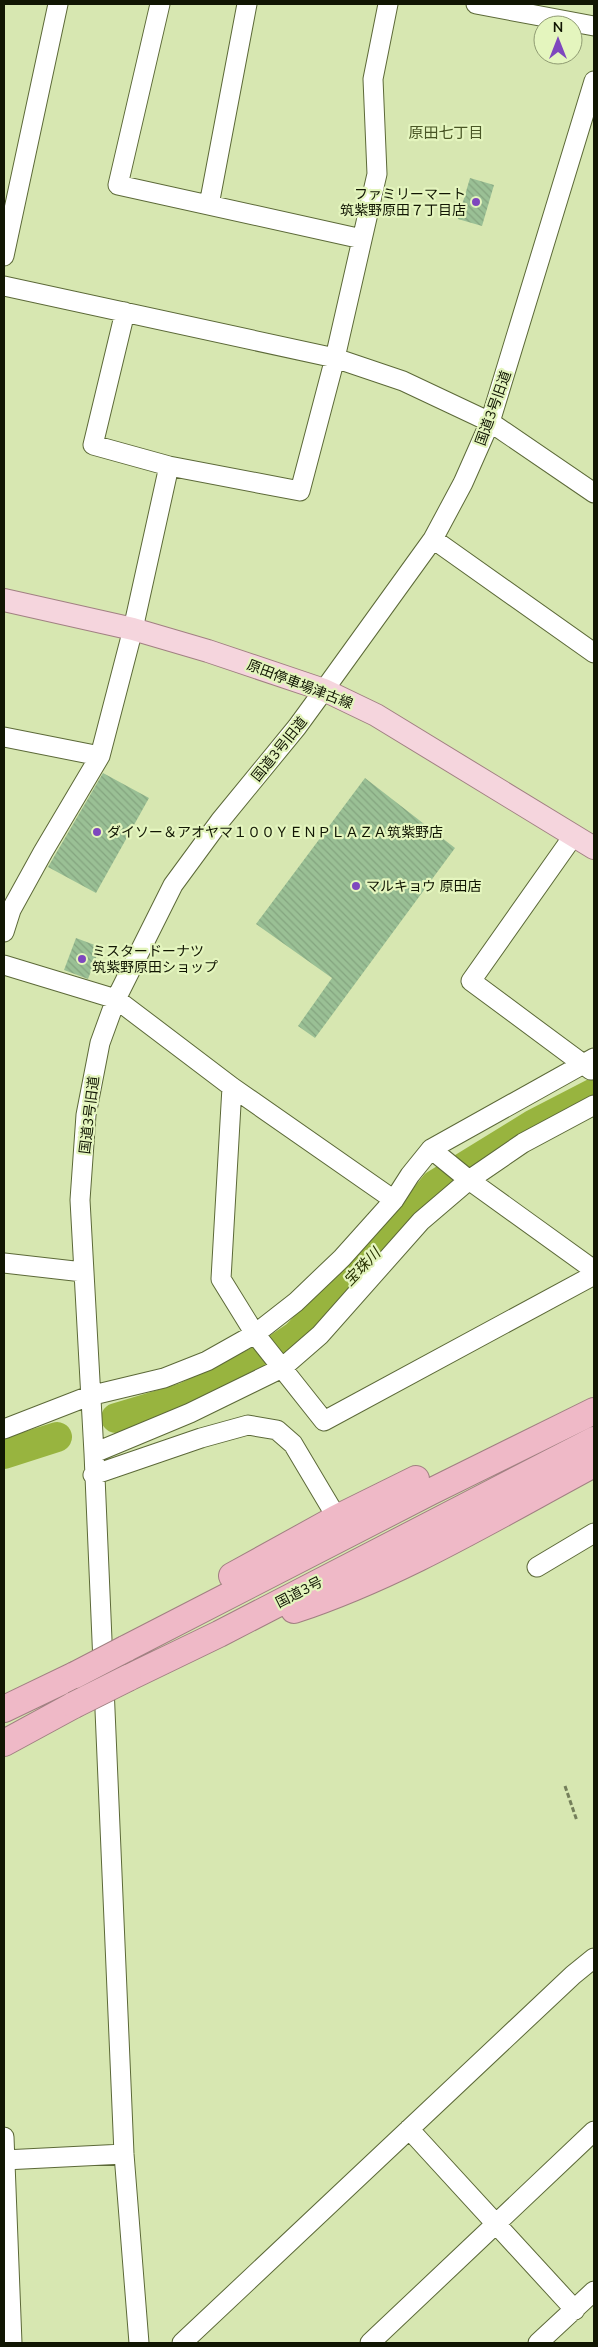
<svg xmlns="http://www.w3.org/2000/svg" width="598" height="2347" viewBox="0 0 598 2347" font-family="'Nunito Sans','Noto Sans JP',sans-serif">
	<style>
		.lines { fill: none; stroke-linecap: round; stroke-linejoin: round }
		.river { stroke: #98b43f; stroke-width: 30 }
		.building { fill: url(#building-back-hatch) }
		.minor-casing { stroke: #5c6938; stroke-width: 21 }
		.major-casing { stroke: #a18082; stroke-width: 24 }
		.highway-casing { stroke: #a18082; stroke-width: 28 }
		.path { stroke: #747f5a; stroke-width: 3; stroke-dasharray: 5 2.5; stroke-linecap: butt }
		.minor { stroke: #fff; stroke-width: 19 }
		.major { stroke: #f5d5dd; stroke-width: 22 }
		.highway { stroke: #efb9c7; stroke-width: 26 }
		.highway-bridge-casing { stroke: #a18082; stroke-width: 28; stroke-linecap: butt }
		.highway-bridge { stroke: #efb9c7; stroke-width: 26 }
		.poi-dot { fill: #7e47be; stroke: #e4f5be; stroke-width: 2 }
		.labels { text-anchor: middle; stroke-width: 4.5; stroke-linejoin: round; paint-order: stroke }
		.poi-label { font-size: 14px; fill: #111603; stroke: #e4f5be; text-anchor: start }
		.street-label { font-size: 14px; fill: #111603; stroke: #e4f5be }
		.neighbourhood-label { font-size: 15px; fill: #495625; stroke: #e4f5be }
		.water-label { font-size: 15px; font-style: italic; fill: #293403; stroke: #e4f5be }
	</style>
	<defs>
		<pattern id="building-back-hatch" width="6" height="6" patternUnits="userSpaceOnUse" patternTransform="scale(1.25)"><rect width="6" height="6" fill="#9ac095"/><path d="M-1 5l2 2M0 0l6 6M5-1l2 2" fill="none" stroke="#84a47f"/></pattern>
	</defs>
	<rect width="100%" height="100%" fill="#d7e7b1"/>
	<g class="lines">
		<path class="river" d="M 116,1418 L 186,1397 L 259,1361 L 296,1336 L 403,1225 L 435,1185 L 534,1124 L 594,1093
			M 4,1454 L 57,1437"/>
	</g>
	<path class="building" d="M 470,178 L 494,185 L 482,226 L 458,219 Z
		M 103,773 L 149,798 L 96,893 L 48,867 Z
		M 365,778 L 455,848 L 315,1038 L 298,1026 L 332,978 L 256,924 Z
		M 76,938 L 100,947 L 88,979 L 64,970 Z"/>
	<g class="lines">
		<g class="minor-casing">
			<path id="minor" d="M 160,4 L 118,185 L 362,239
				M 476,4 L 594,26
				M 209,205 L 247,4
				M 4,256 L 58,4
				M 4,286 L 335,358 L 403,381 L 490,422 L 594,493
				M 125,312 L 93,445 L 169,466 L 300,491 L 335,358 L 377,174 L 373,79 L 388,4
				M 433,539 L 594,653
				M 4,737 L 100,756
				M 574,835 L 471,981 L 591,1070
				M 4,932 L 11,910 L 43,852 L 100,756 L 133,629 L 169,466
				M 4,965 L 116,999 L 232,1087 L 394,1200
				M 232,1087 L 221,1279 L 255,1334 L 324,1421 L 594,1275
				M 431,1149 L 469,1180 L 594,1270
				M 4,1263 L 83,1272
				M 4,1429 L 89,1396 L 164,1378 L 207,1361 L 255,1334 L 296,1302 L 342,1258 L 394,1200 L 410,1175 L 431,1149 L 594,1058
				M 94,1453 L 190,1413 L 282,1368 L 320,1335 L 421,1221 L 469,1180 L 523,1143 L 594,1105
				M 93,1475 L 201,1438 L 248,1425 L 277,1430 L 293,1444 L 337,1518
				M 537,1567 L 594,1533
				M 409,2129 L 575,2310
				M 4,2137 L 12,2343
				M 4,2160 L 124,2154
				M 139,2343 L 124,2154 L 94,1453 L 80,1200 L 86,1115 L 100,1043 L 116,999 L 173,885 L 220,821 L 297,727 L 324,690 L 433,539 L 463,483 L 490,422 L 594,81
				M 182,2343 L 573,1975 L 594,1958
				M 370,2343 L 594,2131
				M 538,2343 L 594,2291"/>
		</g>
		<g class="major-casing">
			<path id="major" d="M 4,600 L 133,629 L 208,651 L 324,690 L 376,715 L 594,848"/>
		</g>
		<g class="highway-casing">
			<path id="highway" d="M 232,1576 L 337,1518 L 416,1479
				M 294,1610 C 400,1575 497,1516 594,1464
				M 125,1649 L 430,1492 L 594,1411
				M 128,1678 L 219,1634 L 594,1440
				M 4,1709 L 75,1675
				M 4,1743 L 74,1705"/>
		</g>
		<path class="path" d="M 565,1786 L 577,1821"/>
		<use href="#minor" class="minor"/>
		<use href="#major" class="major"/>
		<use href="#highway" class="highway"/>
		<g class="highway-bridge-casing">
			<path id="highway-bridge" d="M 75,1675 L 125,1649
				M 74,1705 L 128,1678"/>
		</g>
		<use href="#highway-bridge" class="highway-bridge"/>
	</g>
	<g class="poi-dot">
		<circle cx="476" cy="202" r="5"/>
		<circle cx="97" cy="832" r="5"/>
		<circle cx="356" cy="886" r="5"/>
		<circle cx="82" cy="959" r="5"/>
	</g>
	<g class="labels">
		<g class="poi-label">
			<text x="466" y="199" text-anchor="end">ファミリーマート<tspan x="466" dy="16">筑紫野原田７丁目店</tspan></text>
			<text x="107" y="837">ダイソー＆アオヤマ１００ＹＥＮＰＬＡＺＡ筑紫野店</text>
			<text x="366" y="891">マルキョウ 原田店</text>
			<text x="92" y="956">ミスタードーナツ<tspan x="92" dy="16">筑紫野原田ショップ</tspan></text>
		</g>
		<g class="street-label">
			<text transform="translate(493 408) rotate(-70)" y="5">国道3号旧道</text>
			<text transform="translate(300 684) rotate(21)" y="5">原田停車場津古線</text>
			<text transform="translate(279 749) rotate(-51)" y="5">国道3号旧道</text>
			<text transform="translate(89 1115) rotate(-83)" y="5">国道3号旧道</text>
			<text transform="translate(299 1592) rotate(-27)" y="5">国道3号</text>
		</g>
		<g class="neighbourhood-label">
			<text x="446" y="138">原田七丁目</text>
		</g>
		<g class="water-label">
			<text transform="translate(362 1267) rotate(-46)" y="5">宝珠川</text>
		</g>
	</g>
	<rect width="598" height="2347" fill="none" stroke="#111603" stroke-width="10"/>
	<g transform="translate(558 40)"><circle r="24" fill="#e4f5be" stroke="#909c73"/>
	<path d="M0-4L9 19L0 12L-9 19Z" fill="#7e47be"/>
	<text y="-8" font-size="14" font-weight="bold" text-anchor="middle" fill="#111603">N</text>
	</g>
</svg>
